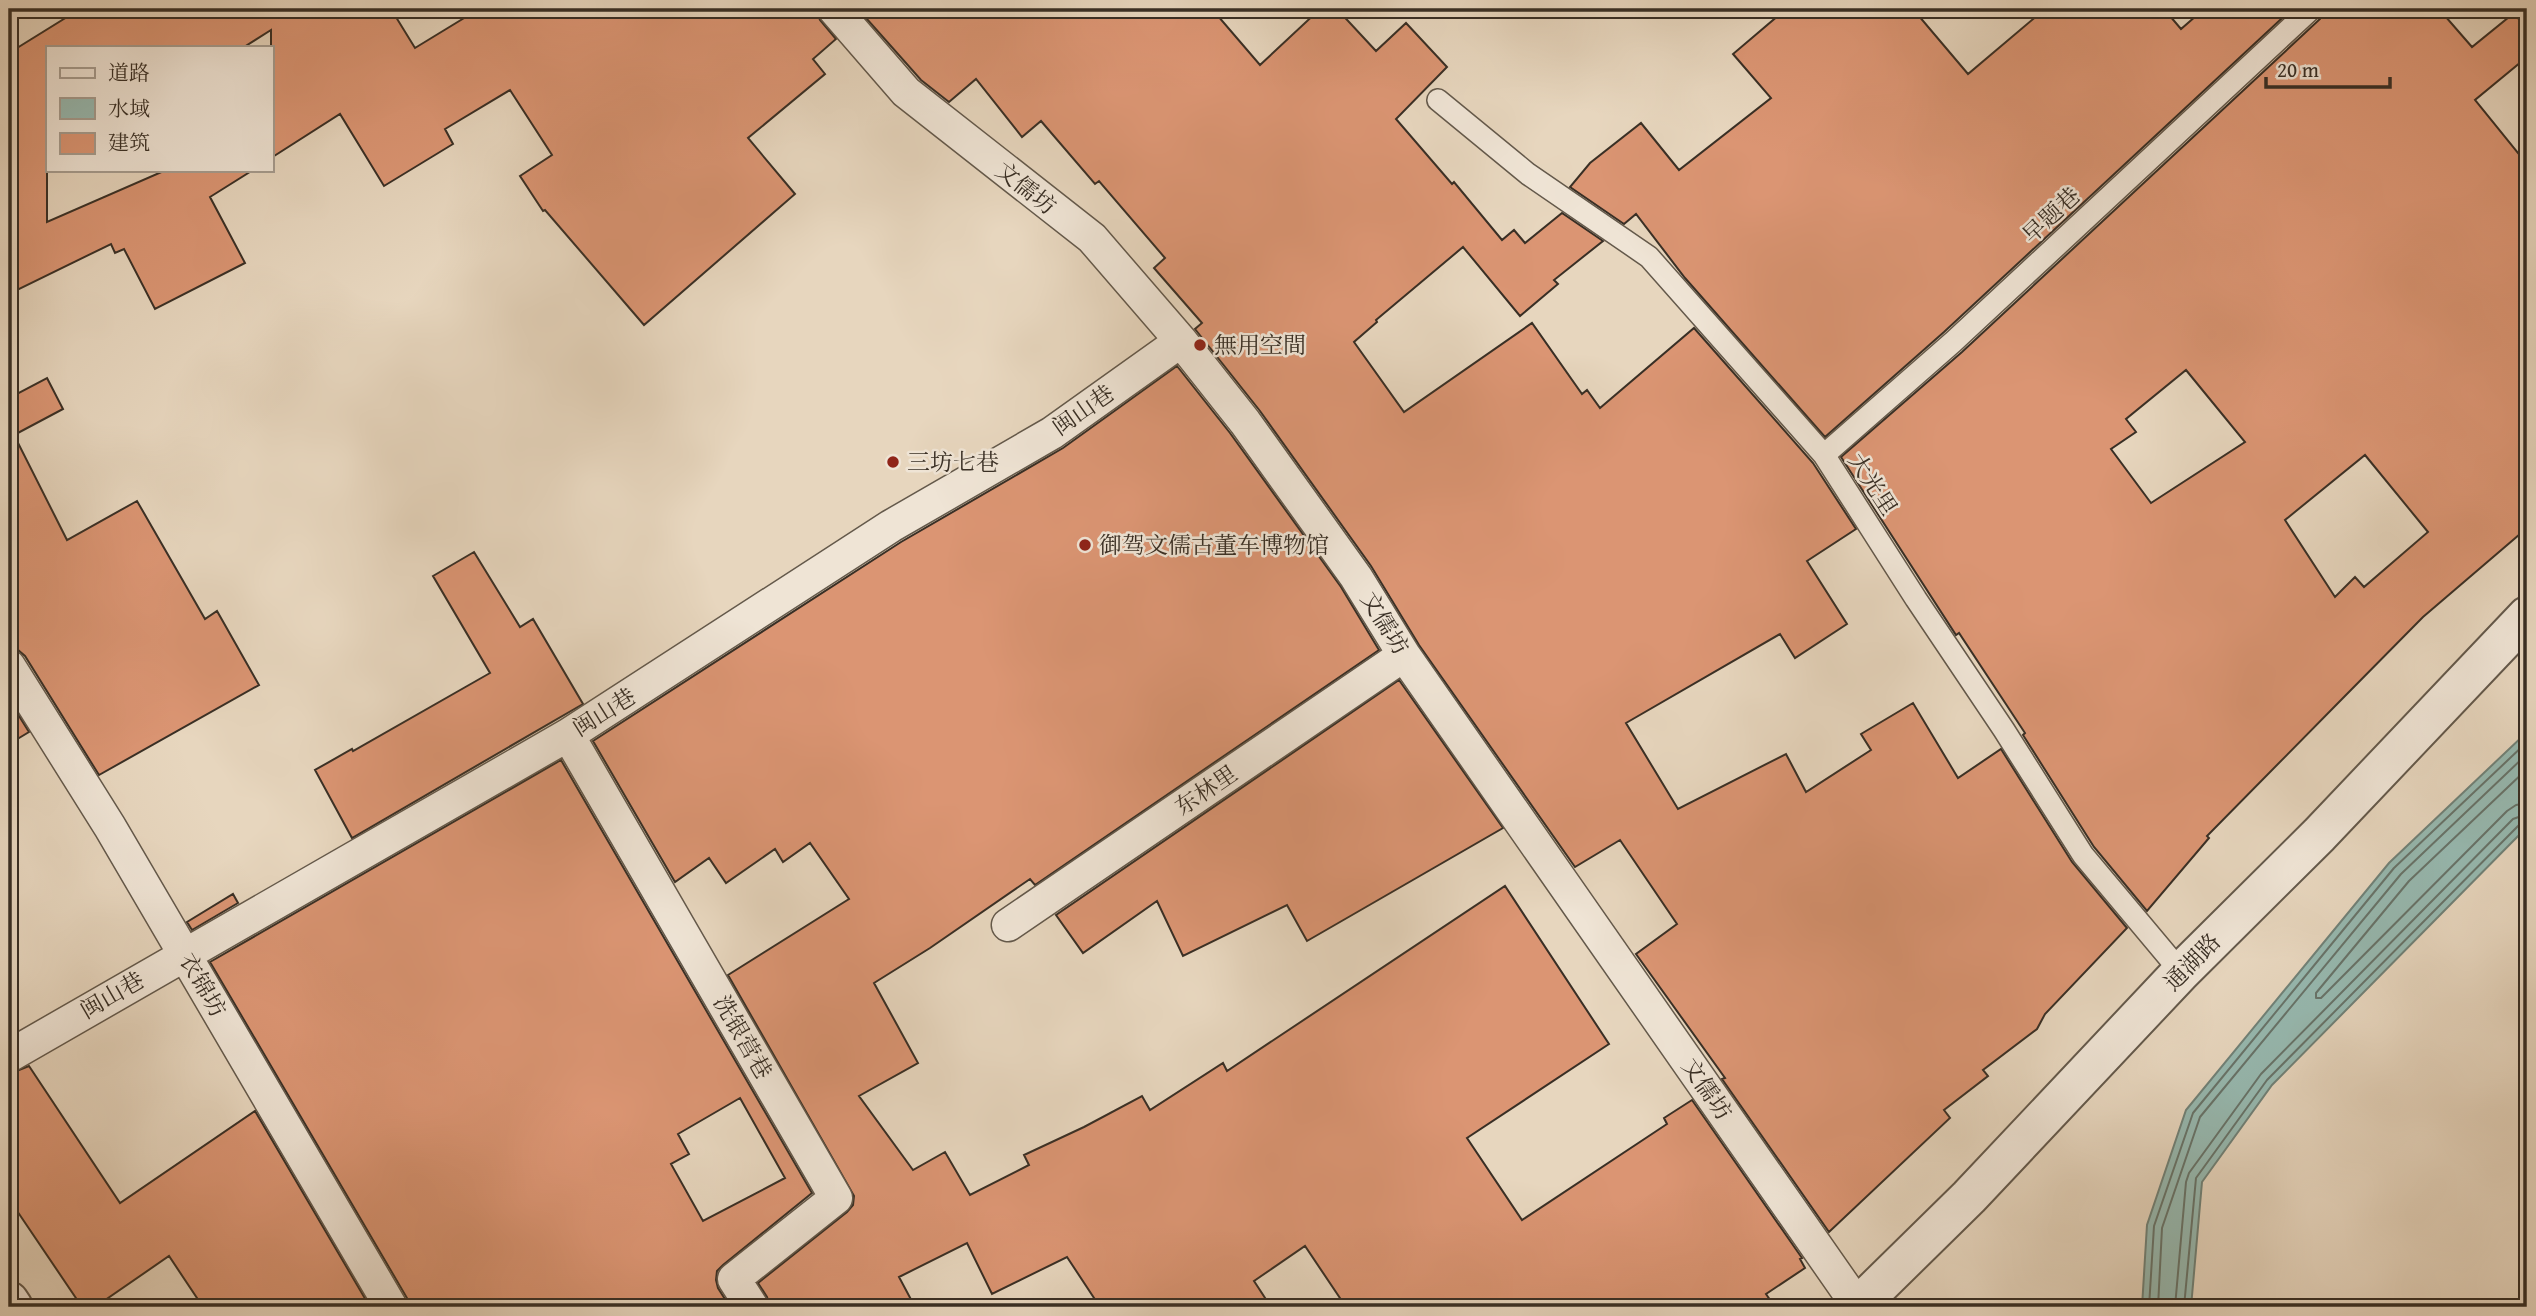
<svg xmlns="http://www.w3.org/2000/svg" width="2536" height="1316" viewBox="0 0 2536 1316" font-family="'Gentium Book Plus','Noto Serif SC',serif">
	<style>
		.water { fill: #97b9b0; stroke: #718278; stroke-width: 2 }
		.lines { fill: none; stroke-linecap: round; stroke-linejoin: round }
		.shore { stroke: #68746a; stroke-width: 2 }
		.building { fill: #db9573; stroke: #392f25; stroke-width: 2; fill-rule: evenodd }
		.service-casing { stroke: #64594b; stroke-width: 24 }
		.pedestrian-casing { stroke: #64594b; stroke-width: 35 }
		.minor-casing { stroke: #64594b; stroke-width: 42 }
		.tertiary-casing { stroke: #64594b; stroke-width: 42 }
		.service { stroke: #efe4d5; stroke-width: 21 }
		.pedestrian { stroke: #efe4d5; stroke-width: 32 }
		.minor { stroke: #efe4d5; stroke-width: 38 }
		.tertiary { stroke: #efe4d5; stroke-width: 38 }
		.poi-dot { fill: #8f2418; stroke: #efe4d5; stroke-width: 2.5 }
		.labels { text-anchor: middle; stroke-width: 5; stroke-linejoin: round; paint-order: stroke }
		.street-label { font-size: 23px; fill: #392f25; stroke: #efe4d5 }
		.poi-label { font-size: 23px; fill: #392f25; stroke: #efe4d5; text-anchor: start }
	</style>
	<rect width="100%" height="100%" fill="#e7d6be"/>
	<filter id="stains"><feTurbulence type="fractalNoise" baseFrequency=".00286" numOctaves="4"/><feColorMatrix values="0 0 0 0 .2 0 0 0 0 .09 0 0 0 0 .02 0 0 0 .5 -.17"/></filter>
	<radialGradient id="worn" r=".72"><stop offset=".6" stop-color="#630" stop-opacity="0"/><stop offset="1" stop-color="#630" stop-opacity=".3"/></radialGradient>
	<path class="water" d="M 2527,732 L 2527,827 L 2272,1085 L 2202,1182 L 2191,1307 L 2142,1307 L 2147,1225 L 2186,1110 L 2389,863 Z"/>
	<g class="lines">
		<path class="shore" d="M 2527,769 L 2409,881 L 2316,993 L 2316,998 L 2321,998 L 2507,811 L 2516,805 L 2527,803
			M 2149,1307 L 2154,1226 L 2193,1113 L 2394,868 L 2527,742
			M 2158,1307 L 2162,1228 L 2200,1117 L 2401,874 L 2527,754
			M 2175,1307 L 2186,1182 L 2189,1173 L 2261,1074 L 2513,819 L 2527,814
			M 2184,1307 L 2196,1178 L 2267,1080 L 2519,825 L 2527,823"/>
	</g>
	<path class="building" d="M 80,9 L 391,9 L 415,48 L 479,9 L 816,9 L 820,20 L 836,39 L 813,59 L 825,74 L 748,138 L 795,194 L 644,325 L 545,210 L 543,211 L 520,176 L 552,155 L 510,90 L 445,129 L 453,144 L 384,186 L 340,114 L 271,158 L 271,30 L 244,47 L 47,47 L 47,222 L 166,170 L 253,170 L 210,197 L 245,263 L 155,309 L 124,249 L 115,253 L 111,244 L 9,294 L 9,53 Z
		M 858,9 L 1212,9 L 1260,65 L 1320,9 L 1337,9 L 1376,51 L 1406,23 L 1447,67 L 1396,119 L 1452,184 L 1454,182 L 1502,240 L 1514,230 L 1525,243 L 1562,213 L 1603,241 L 1554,280 L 1558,284 L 1520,316 L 1463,247 L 1376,320 L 1377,322 L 1354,342 L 1404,412 L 1532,323 L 1582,394 L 1587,390 L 1600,408 L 1694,328 L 1813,463 L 1856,529 L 1807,561 L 1847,624 L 1795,658 L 1780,634 L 1626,723 L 1678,809 L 1786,754 L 1806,792 L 1871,750 L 1861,734 L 1913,703 L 1958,778 L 2001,749 L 2072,862 L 2127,928 L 2045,1014 L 2037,1029 L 1983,1070 L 1988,1076 L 1944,1110 L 1950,1118 L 1829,1232 L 1722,1079 L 1725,1078 L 1636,954 L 1677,924 L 1620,840 L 1575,867 L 1419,645 L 1371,566 L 1260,411 L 1195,329 L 1202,323 L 1154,268 L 1165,258 L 1099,181 L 1095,184 L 1041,121 L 1022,137 L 976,79 L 949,102 L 921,80 Z
		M 1786,9 L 1913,9 L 1968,74 L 2045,9 L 2164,9 L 2181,29 L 2204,9 L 2292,9 L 1944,332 L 1825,437 L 1685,278 L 1636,214 L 1624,224 L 1570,187 L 1590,163 L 1641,123 L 1679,170 L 1771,98 L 1733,54 Z
		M 2324,9 L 2439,9 L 2472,47 L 2514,13 L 2527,30 L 2527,57 L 2475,100 L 2527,164 L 2527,528 L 2423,617 L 2342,699 L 2207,836 L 2209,838 L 2147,911 L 2094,847 L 2023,735 L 2025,733 L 1959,633 L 1956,635 L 1841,457 L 1962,352 L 2320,19 ZM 2186,370 L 2245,442 L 2151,503 L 2111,449 L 2136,432 L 2126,419 ZM 2365,455 L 2428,532 L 2364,587 L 2355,577 L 2335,597 L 2285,520 Z
		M 1177,366 L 1230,433 L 1341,587 L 1379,650 L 1035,885 L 1030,879 L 930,948 L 874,983 L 918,1063 L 859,1096 L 913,1170 L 945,1152 L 970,1195 L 1029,1165 L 1024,1155 L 1084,1127 L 1142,1096 L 1150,1110 L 1223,1063 L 1227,1071 L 1505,886 L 1609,1044 L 1467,1138 L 1522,1220 L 1667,1124 L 1664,1118 L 1692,1100 L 1802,1258 L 1800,1259 L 1805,1268 L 1766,1294 L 1775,1307 L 1346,1307 L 1305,1246 L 1254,1281 L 1271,1307 L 1100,1307 L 1067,1257 L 992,1294 L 967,1243 L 899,1277 L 915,1307 L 770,1307 L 767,1297 L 758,1283 L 847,1212 L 853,1205 L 854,1196 L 728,975 L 849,899 L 810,843 L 783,862 L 775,849 L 726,883 L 709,858 L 675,882 L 593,741 L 901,542 L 1063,448 Z
		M 47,378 L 63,409 L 14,435 L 67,540 L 137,501 L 205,619 L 217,611 L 259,685 L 99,775 L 25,656 L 18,650 L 9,648 L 9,398 Z
		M 474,552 L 520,627 L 533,619 L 583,704 L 352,838 L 315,770 L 352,749 L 353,751 L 490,673 L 433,576 Z
		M 1399,680 L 1503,828 L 1307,941 L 1287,905 L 1183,956 L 1157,901 L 1083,953 L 1056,915 Z
		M 9,700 L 29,732 L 9,744 Z
		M 561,760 L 812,1193 L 723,1265 L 717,1271 L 716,1280 L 718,1288 L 730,1307 L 409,1307 L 407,1298 L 210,962 ZM 740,1098 L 785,1178 L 703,1221 L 671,1164 L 689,1154 L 678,1134 Z
		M 233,894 L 238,903 L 192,930 L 187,922 Z
		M 29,1066 L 120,1203 L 255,1111 L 370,1307 L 203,1307 L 169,1256 L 95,1307 L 82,1307 L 9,1199 L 9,1074 Z"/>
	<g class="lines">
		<g class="service-casing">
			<path id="service" d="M 1438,100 L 1528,174 L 1649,257 L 1824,455 L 1916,599 L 2004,730 L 2083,855 L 2181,972
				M 1824,455 L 1953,342 L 2311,9"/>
		</g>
		<g class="pedestrian-casing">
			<path id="pedestrian" d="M 834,9 L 906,92 L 1092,238 L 1181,341 L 1245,422 L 1356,577 L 1404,655 L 1858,1306
				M 9,666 L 110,827 L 391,1307
				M 568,735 L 836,1198 L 734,1279 L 752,1307
				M 1008,925 L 1404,655
				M 9,1056 L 568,735 L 891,526 L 1052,433 L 1181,341"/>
		</g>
		<g class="minor-casing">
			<path id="minor" d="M 9,1301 L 13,1307"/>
		</g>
		<g class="tertiary-casing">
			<path id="tertiary" d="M 1857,1307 L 1969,1197 L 2181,972 L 2319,835 L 2527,616"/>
		</g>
		<use href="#service" class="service"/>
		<use href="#pedestrian" class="pedestrian"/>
		<use href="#minor" class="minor"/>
		<use href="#tertiary" class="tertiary"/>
	</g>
	<g class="poi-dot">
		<circle cx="1200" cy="345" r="7"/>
		<circle cx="893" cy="462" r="7"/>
		<circle cx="1085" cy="545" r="7"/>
	</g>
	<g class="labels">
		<g class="street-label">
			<text transform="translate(1026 188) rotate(38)" y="8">文儒坊</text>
			<text transform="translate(2051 215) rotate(-43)" y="8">早题巷</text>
			<text transform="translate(1083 410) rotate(-35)" y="8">闽山巷</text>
			<text transform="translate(1873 484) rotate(57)" y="8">大光里</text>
			<text transform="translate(1385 623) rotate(58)" y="8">文儒坊</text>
			<text transform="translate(604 712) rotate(-32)" y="8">闽山巷</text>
			<text transform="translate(1206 790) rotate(-34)" y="8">东林里</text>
			<text transform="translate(2192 962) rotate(-46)" y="8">通湖路</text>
			<text transform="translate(203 985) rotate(60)" y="8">衣锦坊</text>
			<text transform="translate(112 995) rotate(-30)" y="8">闽山巷</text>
			<text transform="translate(743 1037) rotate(60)" y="8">洗银营巷</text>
			<text transform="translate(1707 1089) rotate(55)" y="8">文儒坊</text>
		</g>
		<g class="poi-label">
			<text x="1214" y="353">無用空間</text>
			<text x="907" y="470">三坊七巷</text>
			<text x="1099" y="553">御驾文儒古董车博物馆</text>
		</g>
	</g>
	<rect width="2536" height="1316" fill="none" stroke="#e7d6be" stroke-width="35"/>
	<rect x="10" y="10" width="2515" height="1295" fill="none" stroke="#392f25" stroke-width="3.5"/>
	<rect x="18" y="18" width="2501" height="1281" fill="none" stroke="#392f25" stroke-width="2"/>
	<rect x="46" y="46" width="228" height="126" fill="#efe4d5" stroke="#a69c8f" stroke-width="2"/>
	<rect x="60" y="68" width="35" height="10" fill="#efe4d5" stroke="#a69c8f" stroke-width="2"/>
	<text x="108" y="80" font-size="21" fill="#392f25">道路</text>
	<rect x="60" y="98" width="35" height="21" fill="#97b9b0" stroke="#a69c8f" stroke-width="2"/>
	<text x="108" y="116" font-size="21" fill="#392f25">水域</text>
	<rect x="60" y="133" width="35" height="21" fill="#db9573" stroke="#a69c8f" stroke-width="2"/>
	<text x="108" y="150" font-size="21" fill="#392f25">建筑</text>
	<path d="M2266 77v10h124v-10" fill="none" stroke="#392f25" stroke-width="3.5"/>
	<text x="2277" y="77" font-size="21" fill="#392f25" stroke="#efe4d5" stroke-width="5" paint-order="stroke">20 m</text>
	<rect width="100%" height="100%" filter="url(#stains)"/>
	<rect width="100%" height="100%" fill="url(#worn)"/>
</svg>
